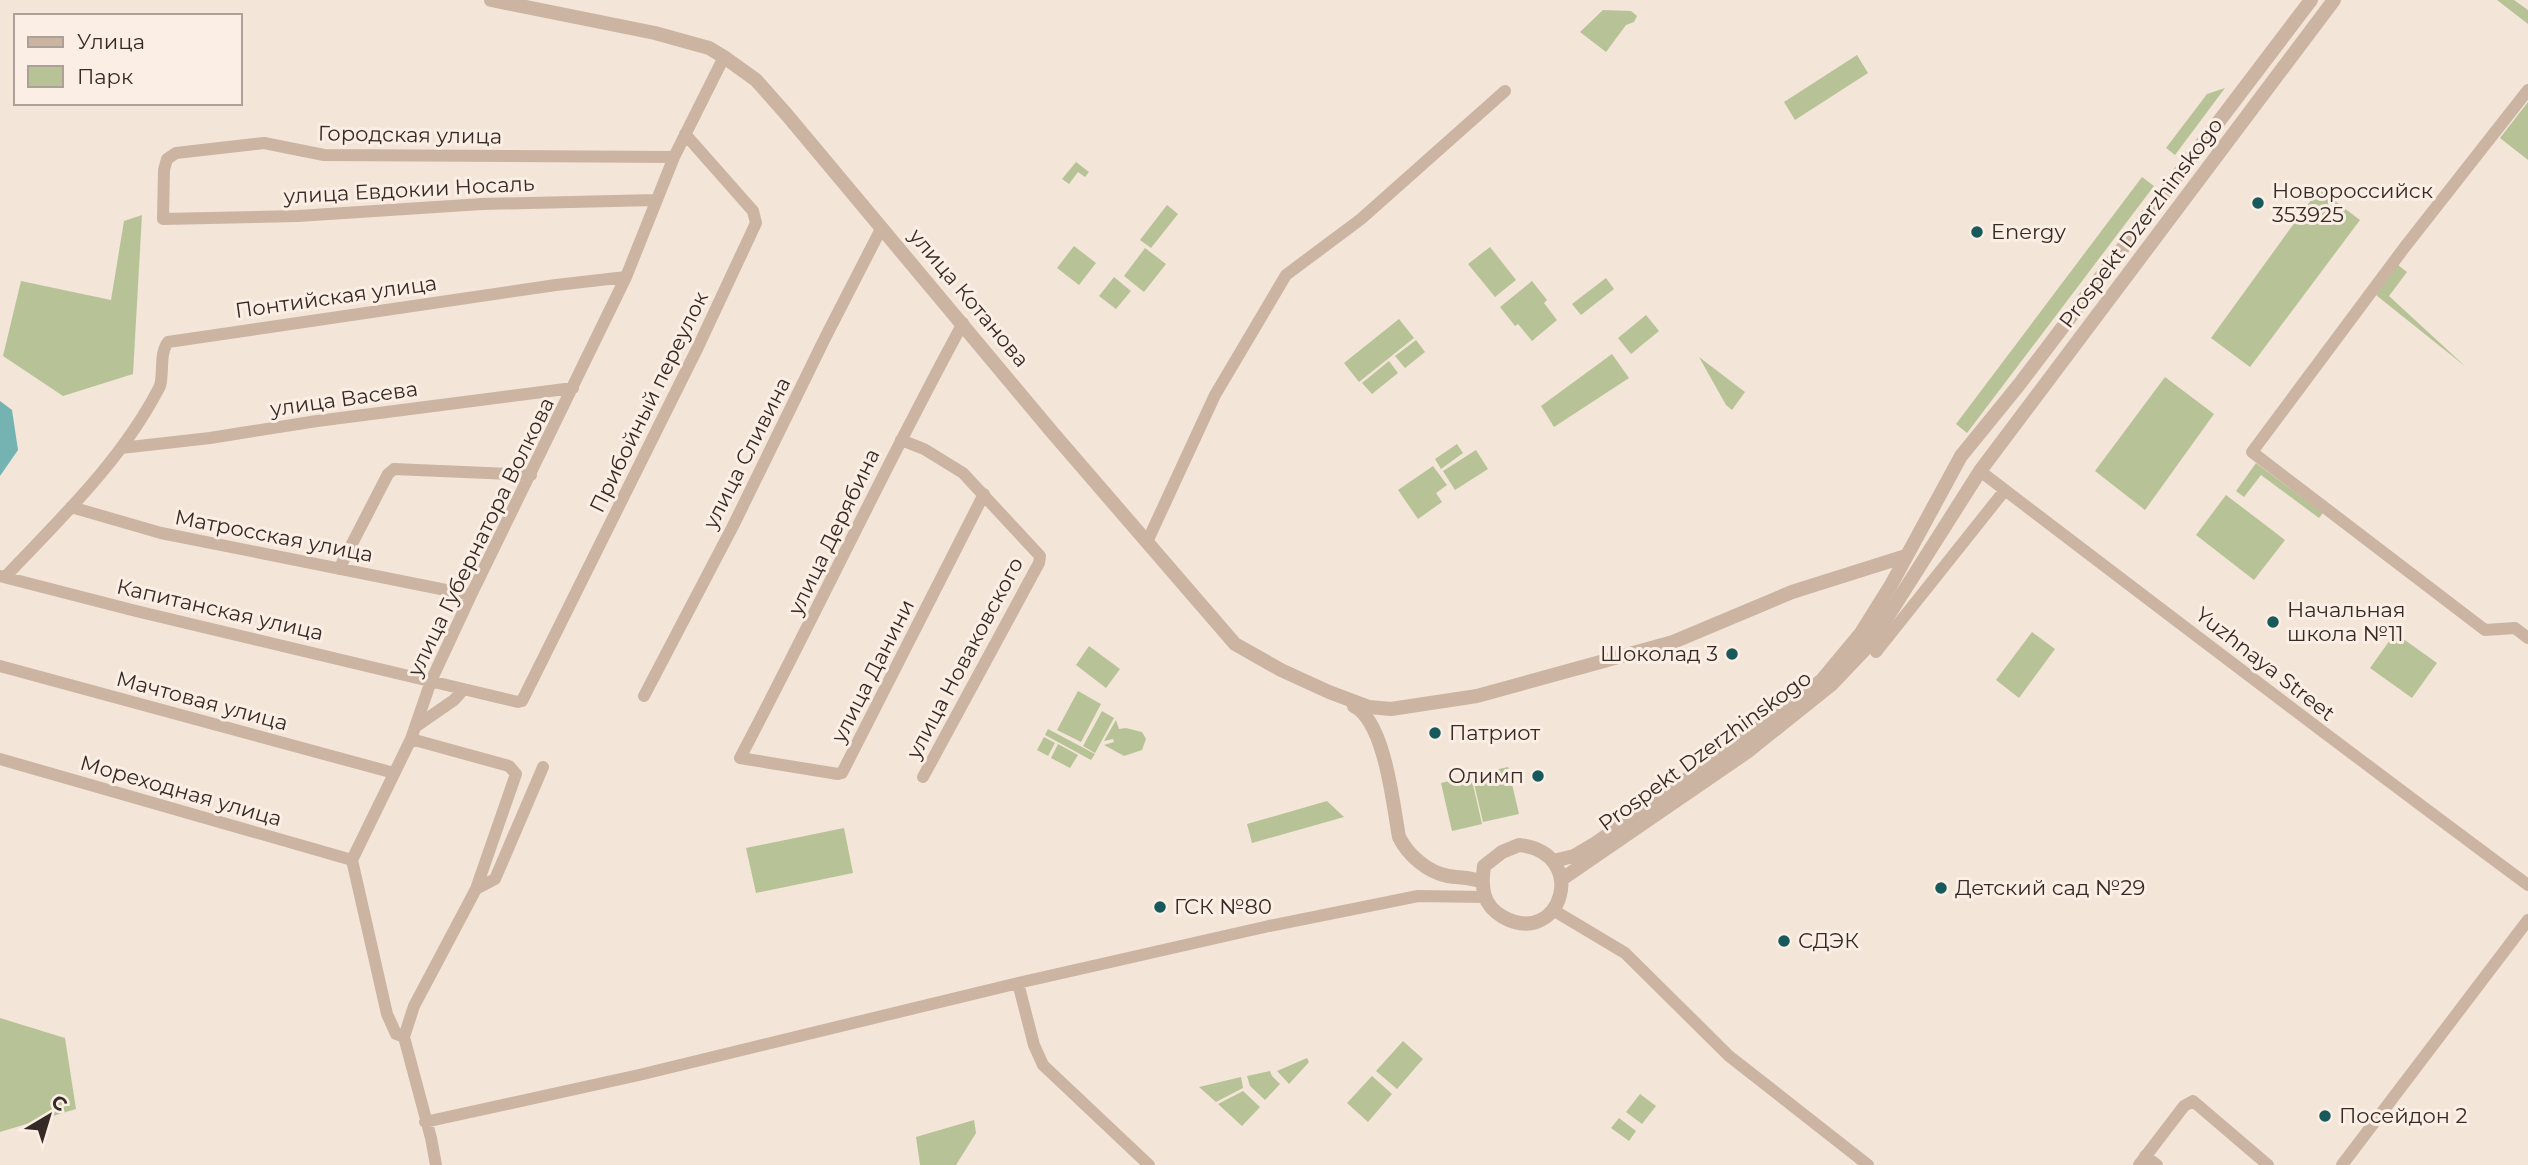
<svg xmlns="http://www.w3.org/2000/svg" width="2528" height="1165" viewBox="0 0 2528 1165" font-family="Montserrat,sans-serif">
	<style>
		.green { fill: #b7c397 }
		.water { fill: #75b2b2 }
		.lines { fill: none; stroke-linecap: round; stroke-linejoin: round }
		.minor { stroke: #ccb4a3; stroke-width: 12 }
		.tertiary { stroke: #ccb4a3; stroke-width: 14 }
		.poi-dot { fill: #185a5b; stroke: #fbefe5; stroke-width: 2.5 }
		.labels { text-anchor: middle; stroke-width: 6; stroke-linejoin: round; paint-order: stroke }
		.street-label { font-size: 21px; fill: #362a26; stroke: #fbefe5 }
		.poi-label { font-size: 21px; fill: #362a26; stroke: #fbefe5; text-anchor: start }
	</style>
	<rect width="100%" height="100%" fill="#f3e5d8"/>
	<path class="green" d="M 2497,0 L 2514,0 L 2528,10 L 2528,24 Z
		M 1603,10 L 1631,11 L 1637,16 L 1634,22 L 1626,25 L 1606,52 L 1580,32 Z
		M 1857,55 L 1868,73 L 1795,120 L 1784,102 Z
		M 2225,88 L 2175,155 L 2166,148 L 2207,94 Z
		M 2528,102 L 2528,160 L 2500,138 Z
		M 1076,162 L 1089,172 L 1085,177 L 1078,172 L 1069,184 L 1062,179 Z
		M 2142,177 L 2154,186 L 1967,433 L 1956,424 Z
		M 2319,189 L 2360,220 L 2250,367 L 2211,338 Z
		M 1167,205 L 1178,214 L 1151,248 L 1140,240 Z
		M 142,215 L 133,374 L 63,396 L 3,356 L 21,281 L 111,300 L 124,221 Z
		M 1074,246 L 1096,263 L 1079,285 L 1057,268 Z
		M 1490,247 L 1516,280 L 1495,297 L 1468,264 Z
		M 1145,248 L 1166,264 L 1144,292 L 1124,276 Z
		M 2398,265 L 2407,272 L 2389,296 L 2466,367 L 2376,295 Z
		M 1114,277 L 1131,291 L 1116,309 L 1099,296 Z
		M 1606,278 L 1614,289 L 1581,315 L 1572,304 Z
		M 1532,281 L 1547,300 L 1544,303 L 1557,320 L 1532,341 L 1518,324 L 1515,326 L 1500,307 Z
		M 1646,315 L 1659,331 L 1631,354 L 1618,338 Z
		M 1399,319 L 1414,338 L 1359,382 L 1344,363 Z
		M 1416,340 L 1425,352 L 1405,368 L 1395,356 Z
		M 1612,354 L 1629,378 L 1554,427 L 1541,406 Z
		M 1699,357 L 1745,392 L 1732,410 L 1726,405 Z
		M 1389,361 L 1398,373 L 1372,394 L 1362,383 Z
		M 2165,377 L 2214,414 L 2145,510 L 2095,471 Z
		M 1457,444 L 1463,453 L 1441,469 L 1435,459 Z
		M 1476,450 L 1488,469 L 1455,490 L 1443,471 Z
		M 2256,463 L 2323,513 L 2319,518 L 2261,475 L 2244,497 L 2236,491 Z
		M 1433,466 L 1447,485 L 1436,493 L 1442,502 L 1418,519 L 1398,490 Z
		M 2226,495 L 2285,540 L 2254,580 L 2196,535 Z
		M 2032,632 L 2055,649 L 2019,698 L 1996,680 Z
		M 2395,633 L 2437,663 L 2412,698 L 2370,668 Z
		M 1089,646 L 1120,669 L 1106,688 L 1076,665 Z
		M 1078,691 L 1101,704 L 1081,742 L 1057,730 Z
		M 1102,711 L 1114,718 L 1095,753 L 1083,746 Z
		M 1116,720 L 1119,729 L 1126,728 L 1142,732 L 1146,739 L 1142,750 L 1124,756 L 1104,745 L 1114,742 L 1113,739 L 1104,741 Z
		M 1048,729 L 1095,754 L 1091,760 L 1045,735 Z
		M 1044,737 L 1055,743 L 1048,756 L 1037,750 Z
		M 1058,744 L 1078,755 L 1070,768 L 1051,758 Z
		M 1508,767 L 1519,814 L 1483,822 L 1472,775 Z
		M 1471,776 L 1482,824 L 1452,831 L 1441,783 Z
		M 1327,801 L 1344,817 L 1252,843 L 1247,824 Z
		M 844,828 L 853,873 L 756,893 L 746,848 Z
		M 0,1018 L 65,1038 L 76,1109 L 0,1132 Z
		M 1403,1041 L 1423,1059 L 1397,1089 L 1376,1071 Z
		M 1307,1058 L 1309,1062 L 1289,1084 L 1277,1071 Z
		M 1270,1071 L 1272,1076 L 1280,1084 L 1265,1100 L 1250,1086 L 1247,1076 Z
		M 1372,1076 L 1392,1094 L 1368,1122 L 1347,1103 Z
		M 1241,1077 L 1243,1088 L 1216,1102 L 1199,1087 Z
		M 1243,1091 L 1260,1107 L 1242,1126 L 1218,1104 Z
		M 1640,1094 L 1656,1106 L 1642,1124 L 1626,1112 Z
		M 1619,1118 L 1636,1131 L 1629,1141 L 1611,1128 Z
		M 974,1120 L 976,1133 L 956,1165 L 920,1165 L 916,1137 Z"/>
	<path class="water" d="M 0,401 L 12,410 L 18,450 L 0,476 Z"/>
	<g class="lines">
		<path class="minor" d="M 2528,90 L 2404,248 L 2252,452 L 2485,630 L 2515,628 L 2528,638
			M 656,200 L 482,204 L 298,216 L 163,219 L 164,170 L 167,159 L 176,153 L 264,143 L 324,155 L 674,157
			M 963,323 C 885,466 816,614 740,758 L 838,774 L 842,773 L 984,494
			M 901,440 L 924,449 L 963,473 L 1040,556 L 1039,563 L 923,777
			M 121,448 L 210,438 L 317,421 L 573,388
			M 1980,471 C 2162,610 2344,749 2528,885
			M 71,507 L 161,533 L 471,595
			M 1147,542 L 1215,395 L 1286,275 L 1361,219 L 1505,91
			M 339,569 L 388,474 L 394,469 L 531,475
			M 0,576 L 136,611 L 518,702 L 522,701 L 698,347 L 756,223 L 753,211 L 685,134
			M 5,577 C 61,518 123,459 160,386 C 164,372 159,354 168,342 L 556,285 L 626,277
			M 1876,652 L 2005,490
			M 0,666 L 394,773
			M 644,696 L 733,526 L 826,336 L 882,227
			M 415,727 L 454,700 L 464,689
			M 411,739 L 509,766 L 516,774 L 476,889
			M 0,759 L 352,860
			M 1553,910 L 1625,953 L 1729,1056 L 1868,1165
			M 1018,983 L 1034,1045 L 1043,1065 L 1149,1165
			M 404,1037 L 414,1006 L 476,889 L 495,879 L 543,767
			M 425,1122 L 639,1075 L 1018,983 L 1269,926 L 1418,896 L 1486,897
			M 2145,1156 L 2157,1165
			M 436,1165 L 431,1138 L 404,1037 L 396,1034 L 387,1014 L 352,860 L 411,739 L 431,681 L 471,595 L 626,277 L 674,157 L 724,57
			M 2139,1165 L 2184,1106 L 2193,1101 L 2268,1165
			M 2342,1165 L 2528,920"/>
		<path class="tertiary" d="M 491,0 L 655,33 L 709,48 L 724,57 L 756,80 L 787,115 L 1052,432 L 1235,644 L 1281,670 L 1329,692 L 1369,707 L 1391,709 L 1477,696 L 1673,642 L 1792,592 L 1906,556
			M 1354,706 C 1385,722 1393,804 1399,837 C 1408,855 1427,872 1448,876 C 1459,878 1471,877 1482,882
			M 1519,845 C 1591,853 1561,949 1503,917 C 1482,905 1481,887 1484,866 L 1502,852 Z
			M 1553,861 L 1574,856 L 1596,843 L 1740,742 L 1822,680 L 1861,633 L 1891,585 L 1961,456 L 2018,386 L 2311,0
			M 1562,879 L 1747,752 L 1832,684 L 1871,643 L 1980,471 L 2334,0"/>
	</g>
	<g class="poi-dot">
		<circle cx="2258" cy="203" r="7"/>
		<circle cx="1977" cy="232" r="7"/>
		<circle cx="2273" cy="622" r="7"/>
		<circle cx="1732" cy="654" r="7"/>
		<circle cx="1435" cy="733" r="7"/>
		<circle cx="1538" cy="776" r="7"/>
		<circle cx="1941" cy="888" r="7"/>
		<circle cx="1160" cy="907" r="7"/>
		<circle cx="1784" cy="941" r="7"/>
		<circle cx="2325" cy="1116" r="7"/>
	</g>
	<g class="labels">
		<g class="street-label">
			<text transform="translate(410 135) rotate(1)" y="7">Городская улица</text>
			<text transform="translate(409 190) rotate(-3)" y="7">улица Евдокии Носаль</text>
			<text transform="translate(2141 223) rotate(-53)" y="7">Prospekt Dzerzhinskogo</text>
			<text transform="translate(336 297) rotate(-8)" y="7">Понтийская улица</text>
			<text transform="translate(969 298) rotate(50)" y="7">улица Котанова</text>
			<text transform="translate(344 399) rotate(-8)" y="7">улица Васева</text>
			<text transform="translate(649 402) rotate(-64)" y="7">Прибойный переулок</text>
			<text transform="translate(747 453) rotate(-63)" y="7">улица Сливина</text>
			<text transform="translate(834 532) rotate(-64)" y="7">улица Дерябина</text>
			<text transform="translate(274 536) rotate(11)" y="7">Матросская улица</text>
			<text transform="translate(481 537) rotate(-64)" y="7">улица Губернатора Волкова</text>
			<text transform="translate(220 610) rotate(13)" y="7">Капитанская улица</text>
			<text transform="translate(965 658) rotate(-62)" y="7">улица Новаковского</text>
			<text transform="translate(2265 664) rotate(38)" y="7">Yuzhnaya Street</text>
			<text transform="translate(873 671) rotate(-63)" y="7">улица Данини</text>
			<text transform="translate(202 701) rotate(15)" y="7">Мачтовая улица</text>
			<text transform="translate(1705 751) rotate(-36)" y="7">Prospekt Dzerzhinskogo</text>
			<text transform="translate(181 791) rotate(16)" y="7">Мореходная улица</text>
		</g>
		<g class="poi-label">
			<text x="2272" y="198">Новороссийск<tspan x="2272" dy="24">353925</tspan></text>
			<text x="1991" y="239">Energy</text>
			<text x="2287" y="617">Начальная<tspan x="2287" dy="24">школа №11</tspan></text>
			<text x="1718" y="661" text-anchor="end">Шоколад 3</text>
			<text x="1449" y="740">Патриот</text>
			<text x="1524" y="783" text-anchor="end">Олимп</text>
			<text x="1955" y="895">Детский сад №29</text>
			<text x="1174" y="914">ГСК №80</text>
			<text x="1798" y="948">СДЭК</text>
			<text x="2339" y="1123">Посейдон 2</text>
		</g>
	</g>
	<rect x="14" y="14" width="228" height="91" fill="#fbefe5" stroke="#aca099" stroke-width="2"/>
	<rect x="28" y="37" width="35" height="10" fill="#ccb4a3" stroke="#aca099" stroke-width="2"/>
	<text x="77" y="49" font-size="21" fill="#362a26">Улица</text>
	<rect x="28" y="66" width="35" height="21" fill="#b7c397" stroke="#aca099" stroke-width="2"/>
	<text x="77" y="84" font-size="21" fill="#362a26">Парк</text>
	<g transform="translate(49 1116) rotate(38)" stroke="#fbefe5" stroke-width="5" paint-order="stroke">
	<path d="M0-5L12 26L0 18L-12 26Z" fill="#362a26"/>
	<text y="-10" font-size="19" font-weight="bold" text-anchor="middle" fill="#362a26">С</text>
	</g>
</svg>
